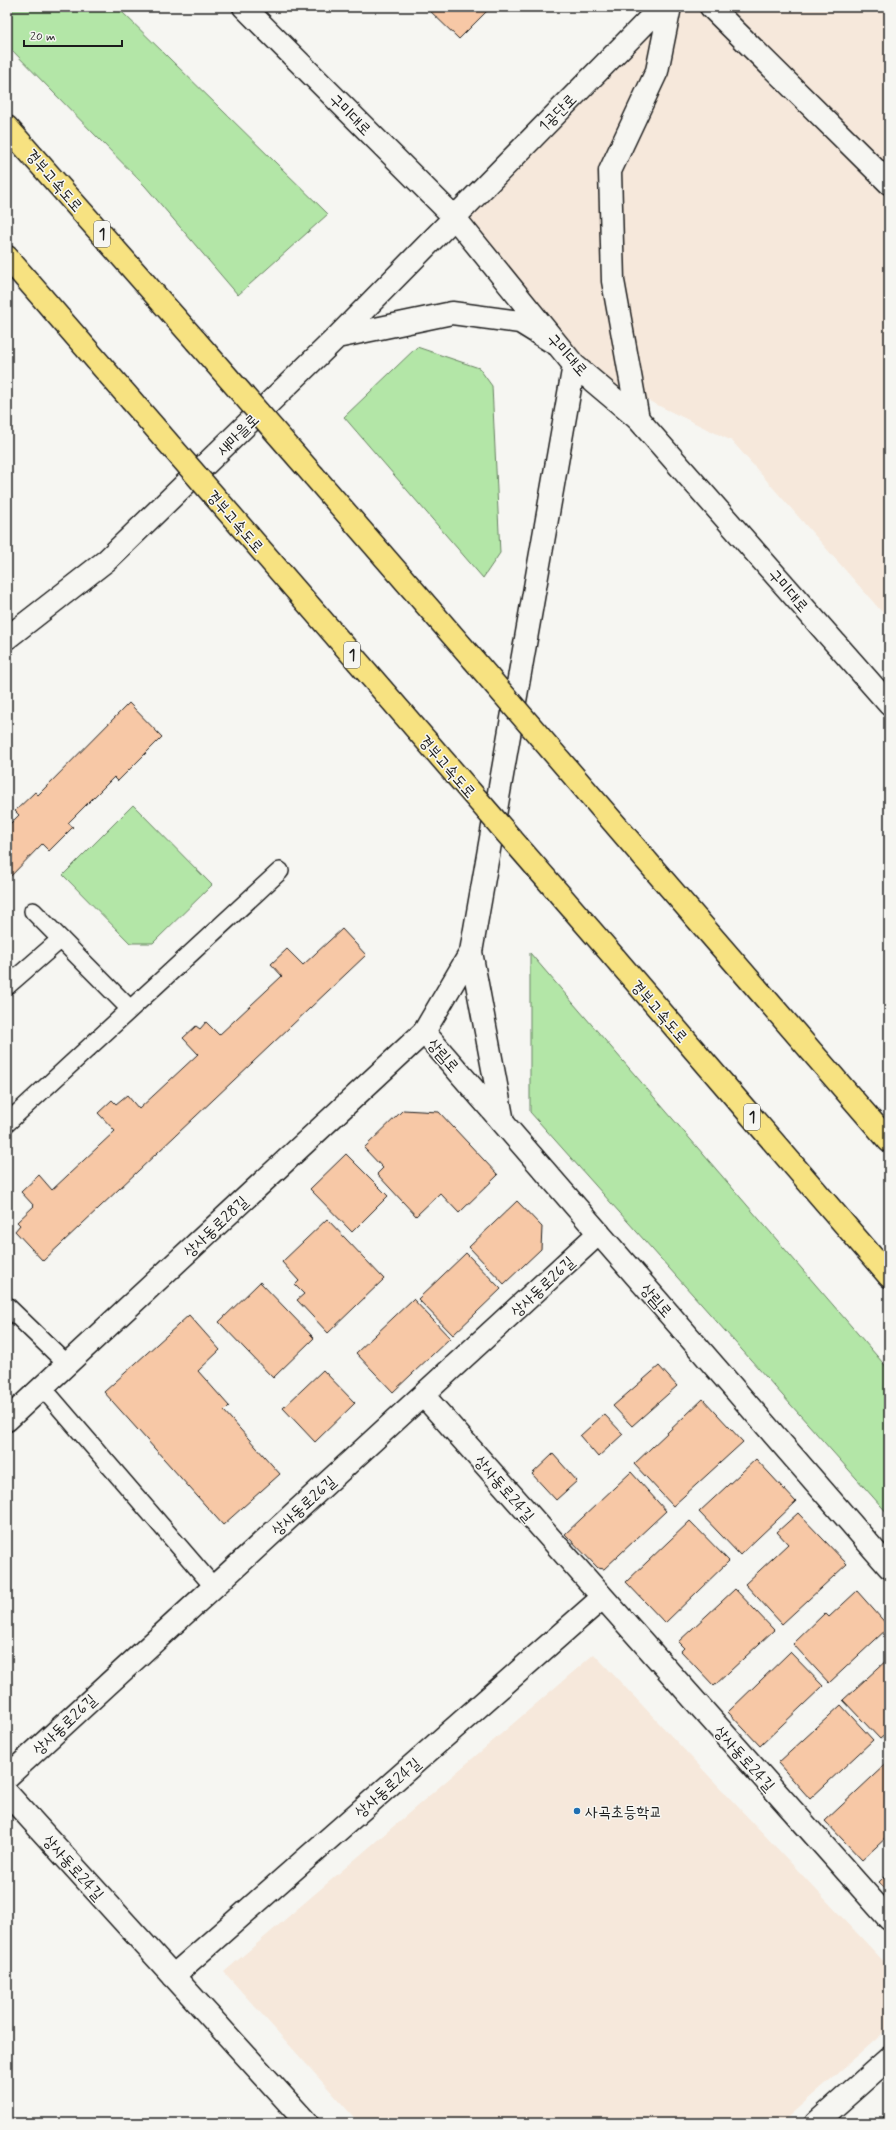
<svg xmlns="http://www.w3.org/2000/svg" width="896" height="2130" viewBox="0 0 896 2130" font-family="Mynerve,'Poor Story',sans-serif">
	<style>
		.built { fill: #f6e8db }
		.green { fill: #b3e6a7; stroke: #688162 }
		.building { fill: #f7c8a6; stroke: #1c1c1c }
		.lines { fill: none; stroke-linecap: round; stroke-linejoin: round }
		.service-casing { stroke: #1c1c1c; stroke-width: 20 }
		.minor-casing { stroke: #1c1c1c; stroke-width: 25 }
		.tertiary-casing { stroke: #1c1c1c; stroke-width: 25 }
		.secondary-casing { stroke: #1c1c1c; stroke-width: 25 }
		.motorway-casing { stroke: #1c1c1c; stroke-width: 25 }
		.service { stroke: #f6f6f2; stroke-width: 17 }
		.minor { stroke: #f6f6f2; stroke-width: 22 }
		.tertiary { stroke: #f6f6f2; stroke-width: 22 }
		.secondary { stroke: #f6f6f2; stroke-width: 22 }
		.motorway { stroke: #f7e281; stroke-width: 22 }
		.motorway-bridge-casing { stroke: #1c1c1c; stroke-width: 25; stroke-linecap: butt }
		.motorway-bridge { stroke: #f7e281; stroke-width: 22 }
		.poi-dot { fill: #1f6fb2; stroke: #f6f6f2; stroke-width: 1.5 }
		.labels { text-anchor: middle; stroke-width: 3; stroke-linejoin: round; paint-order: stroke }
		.shield { fill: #f6f6f2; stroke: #5d5d5c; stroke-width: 1 }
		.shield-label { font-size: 15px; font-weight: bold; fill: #1c1c1c }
		.street-label { font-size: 16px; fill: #1c1c1c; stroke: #f6f6f2 }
		.poi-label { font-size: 16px; fill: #1c1c1c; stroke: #f6f6f2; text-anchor: start }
	</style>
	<rect width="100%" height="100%" fill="#f6f6f2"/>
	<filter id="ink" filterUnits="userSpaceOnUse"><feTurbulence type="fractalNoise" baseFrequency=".025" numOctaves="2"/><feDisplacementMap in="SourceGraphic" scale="8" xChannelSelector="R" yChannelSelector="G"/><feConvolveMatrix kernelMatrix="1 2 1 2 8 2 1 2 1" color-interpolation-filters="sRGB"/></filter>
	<g filter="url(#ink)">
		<path class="built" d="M 661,7 L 889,7 L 889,620 L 732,441 L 574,365 L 454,217 Z
			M 594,1654 L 889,1967 L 889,2028 L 781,2123 L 359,2123 L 224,1972 Z"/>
		<path class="green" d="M 7,7 L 117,7 L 328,214 L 238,295 L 145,186 L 7,45 Z
			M 417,347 L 479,368 L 492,386 L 500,553 L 483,578 L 344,417 Z
			M 133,805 L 212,885 L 153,943 L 130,943 L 63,875 Z
			M 530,953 L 889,1370 L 889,1515 L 530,1112 Z"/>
		<path class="building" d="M 426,7 L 491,7 L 459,39 Z
			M 129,703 L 162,737 L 118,781 L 114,777 L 68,823 L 73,827 L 49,851 L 42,844 L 7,880 L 7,827 L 19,815 L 15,811 L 35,792 L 38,795 Z
			M 342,929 L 366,955 L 43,1261 L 15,1231 L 20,1225 L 17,1222 L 34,1206 L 21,1192 L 39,1175 L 52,1190 L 115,1131 L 98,1113 L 112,1100 L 116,1104 L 127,1095 L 139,1109 L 198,1054 L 183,1038 L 196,1026 L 200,1029 L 206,1022 L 219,1035 L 282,976 L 271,964 L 287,949 L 303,965 Z
			M 403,1110 L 439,1112 L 498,1175 L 459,1213 L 440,1193 L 416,1216 L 377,1174 L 383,1168 L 364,1148 Z
			M 346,1154 L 388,1196 L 352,1232 L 310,1189 Z
			M 517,1201 L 542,1227 L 541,1249 L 504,1284 L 469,1247 Z
			M 327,1219 L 384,1279 L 328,1333 L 297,1300 L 304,1294 L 295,1285 L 299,1281 L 282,1262 Z
			M 466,1253 L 501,1289 L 453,1335 L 418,1299 Z
			M 260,1282 L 314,1338 L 273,1378 L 219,1322 Z
			M 413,1299 L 450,1338 L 393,1392 L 356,1353 Z
			M 189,1315 L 220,1350 L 198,1371 L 229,1406 L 224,1411 L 280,1474 L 223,1525 L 104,1392 Z
			M 659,1366 L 677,1386 L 632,1426 L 613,1406 Z
			M 323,1370 L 355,1403 L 315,1442 L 283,1408 Z
			M 703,1399 L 743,1442 L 673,1506 L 634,1464 Z
			M 604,1414 L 623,1434 L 598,1457 L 580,1436 Z
			M 553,1454 L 577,1481 L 556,1500 L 532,1474 Z
			M 756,1459 L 796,1502 L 740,1555 L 699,1512 Z
			M 631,1472 L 666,1511 L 604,1569 L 598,1568 L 565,1534 Z
			M 798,1513 L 847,1564 L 782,1624 L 745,1584 L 788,1544 L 777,1532 Z
			M 690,1521 L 729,1561 L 665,1623 L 626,1582 Z
			M 735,1589 L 774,1630 L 714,1686 L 681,1651 L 684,1648 L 678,1642 Z
			M 857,1591 L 889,1627 L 829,1683 L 793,1644 L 825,1613 L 829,1617 Z
			M 790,1652 L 823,1686 L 760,1746 L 728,1712 Z
			M 889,1658 L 889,1731 L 880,1739 L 843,1700 Z
			M 841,1705 L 873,1740 L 810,1799 L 778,1763 Z
			M 888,1762 L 889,1835 L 862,1860 L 825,1821 Z
			M 889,1872 L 889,1893 L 879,1882 Z
			M 885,2117 L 889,2123 L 878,2123 Z"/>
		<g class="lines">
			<g class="service-casing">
				<path id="service" d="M 33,911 L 130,1009
					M 7,986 L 61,939
					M 7,1123 L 280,871
					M 7,1306 L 67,1364
					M 42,1387 L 213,1586"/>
			</g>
			<g class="minor-casing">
				<path id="minor" d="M 711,7 L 889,183
					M 423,1395 L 889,1919
					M 7,1420 L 424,1032 L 889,1567
					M 7,1777 L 599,1233
					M 7,1793 L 307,2123
					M 173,1976 L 602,1598
					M 816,2123 L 889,2058"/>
			</g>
			<g class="tertiary-casing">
				<path id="tertiary" d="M 337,337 L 452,313 L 520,322 L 554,343
					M 638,419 L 613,281 L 610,171 L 657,71 L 670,7
					M 7,638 L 107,560 L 337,337 L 661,7"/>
			</g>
			<g class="secondary-casing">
				<path id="secondary" d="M 244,7 L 454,217 L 574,365 L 638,419 L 889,704
					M 471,952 L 503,1122
					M 424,1032 L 471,952 L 574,365"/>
			</g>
			<g class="motorway-casing">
				<path id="motorway" d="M 7,127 L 196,341
					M 7,257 L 131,400
					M 314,476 L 473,659
					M 249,536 L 456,775
					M 645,859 L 889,1141
					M 615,958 L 889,1276"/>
			</g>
			<use href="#service" class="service"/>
			<use href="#minor" class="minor"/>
			<use href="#tertiary" class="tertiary"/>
			<use href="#secondary" class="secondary"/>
			<use href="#motorway" class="motorway"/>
			<g class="motorway-bridge-casing">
				<path id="motorway-bridge" d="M 196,341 L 314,476
					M 131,400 L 249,536
					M 473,659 L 645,859
					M 456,775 L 615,958"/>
			</g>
			<use href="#motorway-bridge" class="motorway-bridge"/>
		</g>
	</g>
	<circle class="poi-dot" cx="577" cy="1811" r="4"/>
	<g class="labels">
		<g class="shield">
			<rect x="94" y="221" width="16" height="26" rx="3"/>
			<rect x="344" y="642" width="16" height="26" rx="3"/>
			<rect x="744" y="1104" width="16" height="26" rx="3"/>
		</g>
		<g class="shield-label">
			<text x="102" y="239">1</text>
			<text x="352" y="660">1</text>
			<text x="752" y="1122">1</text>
		</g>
		<g class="street-label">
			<text transform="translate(557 112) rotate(-45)" y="6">1공단로</text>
			<text transform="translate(351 114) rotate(45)" y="6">구미대로</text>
			<text transform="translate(55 180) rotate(49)" y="6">경부고속도로</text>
			<text transform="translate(568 354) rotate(48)" y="6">구미대로</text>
			<text transform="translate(237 434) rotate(-44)" y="6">새마을로</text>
			<text transform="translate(236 521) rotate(49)" y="6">경부고속도로</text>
			<text transform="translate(789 590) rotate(49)" y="6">구미대로</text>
			<text transform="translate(448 766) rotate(49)" y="6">경부고속도로</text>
			<text transform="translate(660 1011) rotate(49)" y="6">경부고속도로</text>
			<text transform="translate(444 1055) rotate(49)" y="6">상림로</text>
			<text transform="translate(215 1226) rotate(-43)" y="6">상사동로28길</text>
			<text transform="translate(542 1286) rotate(-43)" y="6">상사동로26길</text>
			<text transform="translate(657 1300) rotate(49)" y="6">상림로</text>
			<text transform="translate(505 1488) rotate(49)" y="6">상사동로24길</text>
			<text transform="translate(303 1505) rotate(-42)" y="6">상사동로26길</text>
			<text transform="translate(64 1724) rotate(-43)" y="6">상사동로26길</text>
			<text transform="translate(745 1758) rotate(48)" y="6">상사동로24길</text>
			<text transform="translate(387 1787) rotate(-41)" y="6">상사동로24길</text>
			<text transform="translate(74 1867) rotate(48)" y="6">상사동로24길</text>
		</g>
		<g class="poi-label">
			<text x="585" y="1817">사곡초등학교</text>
		</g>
	</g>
	<rect width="896" height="2130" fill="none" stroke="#f6f6f2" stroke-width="24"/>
	<rect x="12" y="12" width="872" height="2106" fill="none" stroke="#1c1c1c" stroke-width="1.5" filter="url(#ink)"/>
	<path d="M24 40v6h98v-6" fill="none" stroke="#1c1c1c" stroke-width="2"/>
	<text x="30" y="40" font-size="12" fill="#1c1c1c" stroke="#f6f6f2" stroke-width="3" paint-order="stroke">20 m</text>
</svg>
